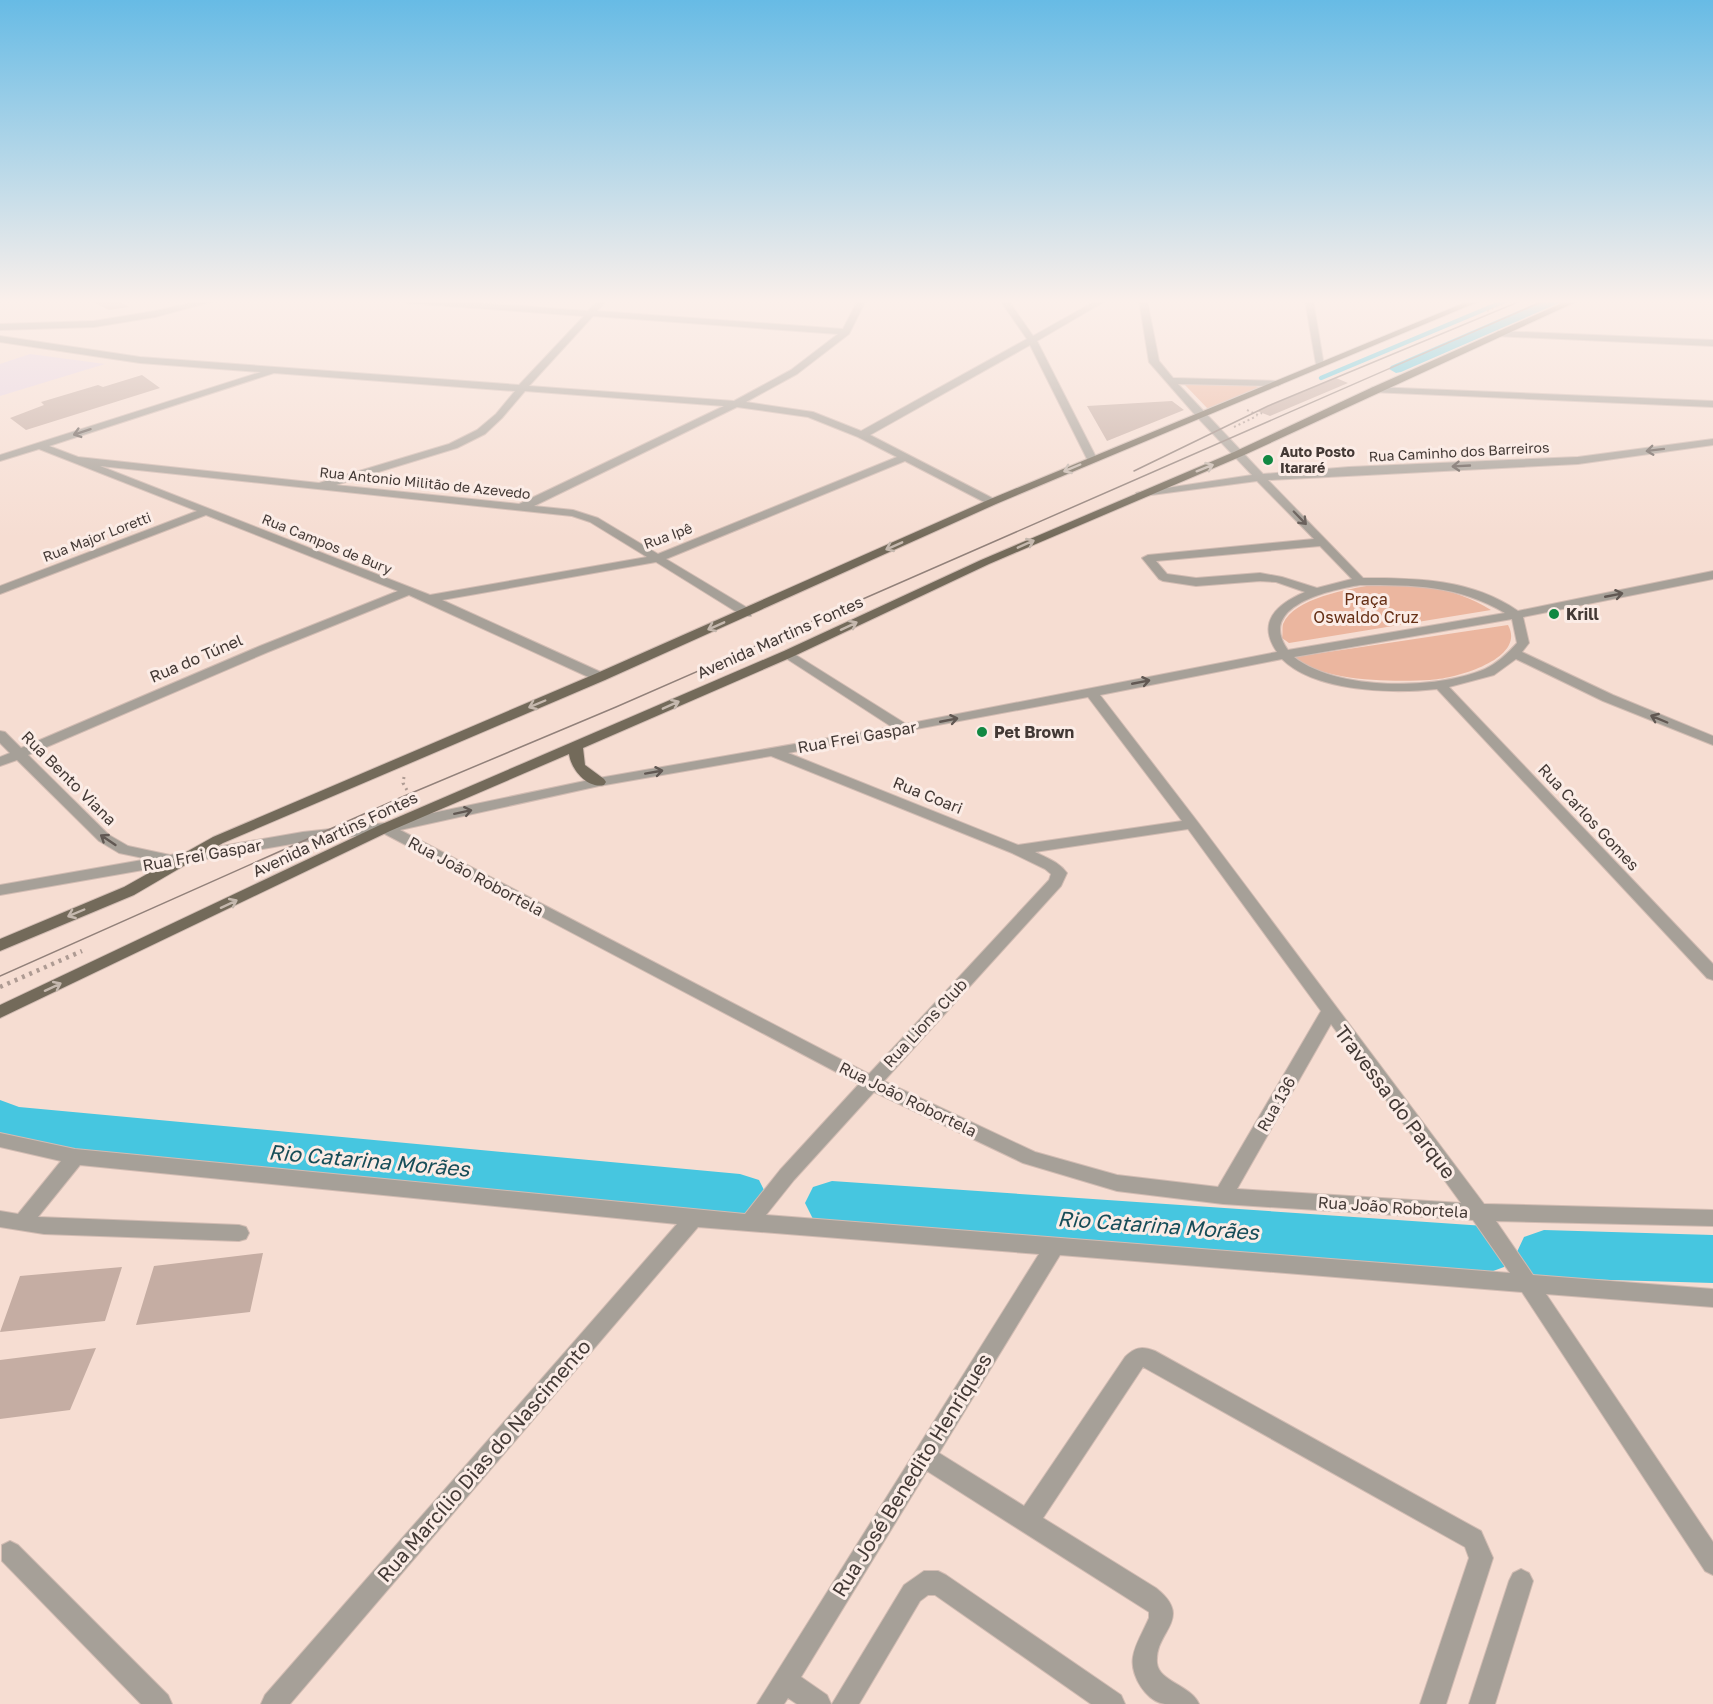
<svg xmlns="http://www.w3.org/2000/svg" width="1713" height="1704" viewBox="0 0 1713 1704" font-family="'Golos Text',sans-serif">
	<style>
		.education { fill: #e5d2e3 }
		.green { fill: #ebb69f }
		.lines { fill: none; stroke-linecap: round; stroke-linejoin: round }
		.stream { stroke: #46c6e0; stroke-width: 4.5 }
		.canal { fill: #46c6e0; fill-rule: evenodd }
		.river { fill: #46c6e0; fill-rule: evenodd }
		.building { fill: #c5ada3 }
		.minor-casing { stroke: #d2bcb3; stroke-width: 2 }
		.major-casing { stroke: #d2bcb3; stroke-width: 2 }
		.path-far2 { stroke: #ae9b93; stroke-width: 2; stroke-dasharray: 2 3; stroke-linecap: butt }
		.path-far1 { stroke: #ae9b93; stroke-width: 3; stroke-dasharray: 2 4; stroke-linecap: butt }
		.path { stroke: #ae9b93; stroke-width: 4.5; stroke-dasharray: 3 5; stroke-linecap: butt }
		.minor { fill: #a6a098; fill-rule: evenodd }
		.major { fill: #736a5a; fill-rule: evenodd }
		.tram { stroke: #92817a; stroke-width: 1.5 }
		.oneway { stroke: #615853 }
		.oneway2 { stroke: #c5b8ae }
		.poi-dot { fill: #118842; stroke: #fbece6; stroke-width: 2 }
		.labels { text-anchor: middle; stroke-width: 6; stroke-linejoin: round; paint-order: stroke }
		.far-poi-label { font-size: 14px; font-weight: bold; fill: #433935; stroke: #fbece6; text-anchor: start }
		.far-street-label { font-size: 14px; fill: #433935; stroke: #fbece6 }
		.park-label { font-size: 16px; fill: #663016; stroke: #fbece6 }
		.poi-label { font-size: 16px; font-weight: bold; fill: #433935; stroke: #fbece6; text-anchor: start }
		.street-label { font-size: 16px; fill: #433935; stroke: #fbece6 }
		.near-street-label { font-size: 20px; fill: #433935; stroke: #fbece6 }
		.near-water-label { font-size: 21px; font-style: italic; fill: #174d58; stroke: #fbece6 }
	</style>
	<rect width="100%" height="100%" fill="#f6ddd2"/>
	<path class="education" d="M 30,354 L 105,364 L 0,396 L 0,364 Z"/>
	<path class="green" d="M 1188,384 L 1256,386 L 1259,388 L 1208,409 L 1185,385 Z
		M 1373,585 C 1418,585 1452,586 1491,610 L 1289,643 L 1282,638 C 1283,634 1282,628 1283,624 C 1294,598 1348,589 1373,585 Z
		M 1508,625 C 1527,659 1455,679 1430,680 C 1395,682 1321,682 1295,657 Z"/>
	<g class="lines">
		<path class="stream" d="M 1321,378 L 1507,300"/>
		<path class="canal" d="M 1543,300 L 1561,300 L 1559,303 L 1401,372 L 1396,373 L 1389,369 L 1391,366 Z"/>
		<path class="river" d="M 0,1100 L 19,1107 L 740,1174 L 759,1180 L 767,1196 L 759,1212 L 740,1218 L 8,1146 L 0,1144 Z
			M 832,1181 L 1485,1226 L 1504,1233 L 1513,1250 L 1504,1267 L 1485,1274 L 832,1225 L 813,1219 L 805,1203 L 813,1187 Z
			M 1544,1230 L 1713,1235 L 1713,1283 L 1544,1278 L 1524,1271 L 1516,1254 L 1524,1237 Z"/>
	</g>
	<path class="building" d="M 89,300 L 117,300 L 129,307 L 109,310 Z
		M 142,375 L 160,388 L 26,430 L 10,418 L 44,405 L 41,402 L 98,385 L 103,387 Z
		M 1336,378 L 1348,383 L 1270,416 L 1257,411 Z
		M 1172,401 L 1184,410 L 1107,441 L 1087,406 Z
		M 263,1253 L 250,1312 L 136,1325 L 154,1266 Z
		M 122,1267 L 105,1321 L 0,1332 L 20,1276 Z
		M 96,1348 L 70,1410 L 0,1419 L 0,1360 Z"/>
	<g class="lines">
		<g class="minor-casing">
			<path id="minor" d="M 204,300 L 218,300 L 155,317 L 94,327 L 0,330 L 0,324 L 94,321 L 155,311 Z
				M 402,300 L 440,300 L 588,311 L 598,300 L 607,300 L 597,311 L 843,329 L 858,300 L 866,300 L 849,334 L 797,374 L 746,402 L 813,412 L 861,431 L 1027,339 L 1000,300 L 1008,300 L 1033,336 L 1097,300 L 1107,300 L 1037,341 L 1097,459 L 1092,462 L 1087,459 L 1030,345 L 870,435 L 996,500 L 996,504 L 988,504 L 905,461 L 666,559 L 751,610 L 751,616 L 743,616 L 656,562 L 442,600 L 605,674 L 606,677 L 605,680 L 595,680 L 409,595 L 268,652 L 28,755 L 109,835 L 128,846 L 170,855 L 303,832 L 385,823 L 599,778 L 892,727 L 784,657 L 782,654 L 788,650 L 906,724 L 1277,652 C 1256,622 1277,604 1305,592 L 1276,582 L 1260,581 L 1196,586 L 1163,581 L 1159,579 L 1142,558 L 1148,555 L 1314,539 L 1257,481 L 1136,497 L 1136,493 L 1140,492 L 1252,475 L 1197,417 L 1149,362 L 1139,300 L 1147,300 L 1159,361 L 1173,378 L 1281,381 L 1283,383 L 1278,386 L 1178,384 L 1263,474 L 1349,467 L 1578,457 L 1713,439 L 1713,445 L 1578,464 L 1268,480 L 1363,578 C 1417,578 1472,579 1518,611 L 1713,571 L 1713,579 L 1523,617 L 1529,643 L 1522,652 L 1613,695 L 1713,736 L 1713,745 L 1603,701 L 1516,659 L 1494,675 L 1449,687 L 1713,964 L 1713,980 L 1707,978 L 1437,689 C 1393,694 1315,692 1282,659 L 1100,695 L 1197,821 L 1484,1204 L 1713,1210 L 1713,1226 L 1496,1221 L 1533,1275 L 1713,1289 L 1713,1307 L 1546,1294 L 1713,1542 L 1713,1575 L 1705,1571 L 1522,1292 L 1060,1255 L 939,1453 L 1024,1506 L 1125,1357 C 1135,1347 1142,1346 1155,1351 L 1481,1531 L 1493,1558 L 1446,1704 L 1420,1704 L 1469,1558 L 1465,1547 L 1143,1367 L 1043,1518 L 1156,1588 C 1195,1619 1154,1631 1157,1663 C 1159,1682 1191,1685 1199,1704 C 1188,1704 1176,1704 1165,1704 C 1146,1702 1130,1675 1133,1657 C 1135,1644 1144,1630 1149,1618 L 1149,1612 L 927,1471 L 801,1677 L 827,1695 L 831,1704 L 797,1704 L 788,1698 L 784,1704 L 757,1704 L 1039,1254 L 698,1227 L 290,1704 L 261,1704 L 265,1695 L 677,1224 L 80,1165 L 38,1217 L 239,1225 L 246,1227 L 249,1233 L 246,1239 L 239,1241 L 44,1234 L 0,1227 L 0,1211 L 18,1214 L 61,1161 L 0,1147 L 0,1133 L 75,1149 L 745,1214 L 780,1170 L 859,1084 L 383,833 L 303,842 L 0,895 L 0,885 L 148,859 L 119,853 L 99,841 L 17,760 L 0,766 L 0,757 L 10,753 L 0,743 L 0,731 L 5,732 L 21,748 L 260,646 L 398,591 L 206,515 L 0,594 L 0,586 L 197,511 L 39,449 L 0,461 L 0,455 L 261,372 L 140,363 L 0,342 L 0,336 L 140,357 L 519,385 L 584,316 L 406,303 ZM 593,316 L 838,334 L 791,370 L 734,401 L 529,386 ZM 274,373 L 515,391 L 496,414 L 477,430 L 449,444 L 319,483 L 78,457 L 49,446 ZM 525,391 L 724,406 L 519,504 L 336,485 L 457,448 L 485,434 L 502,418 ZM 737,407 L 808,417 L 858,437 L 897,457 L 658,554 L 598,518 L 573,510 L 534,506 ZM 100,466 L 572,516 L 590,522 L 647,557 L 430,595 ZM 1320,546 L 1352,579 L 1317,588 L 1282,577 L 1260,573 L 1196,578 L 1167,574 L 1156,561 ZM 1360,585 C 1414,585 1457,585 1505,613 L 1288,650 C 1256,606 1330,590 1360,585 ZM 1512,619 L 1517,643 C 1508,653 1498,663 1485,669 C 1437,690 1337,691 1294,657 ZM 1088,697 L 1182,821 L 1018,845 L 788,753 ZM 771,756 L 1012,853 L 1045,869 L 1051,874 L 1049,880 L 869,1074 L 400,830 L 599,786 ZM 1188,829 L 1321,1011 L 1218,1187 L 1117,1175 L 1035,1152 L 884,1081 L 1061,886 L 1067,873 C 1059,862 1047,858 1035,852 ZM 1331,1024 L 1461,1203 L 1237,1189 ZM 874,1092 L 1023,1163 L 1117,1191 L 1223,1204 L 1473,1220 L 1510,1273 L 766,1215 L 794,1180 Z
				M 1305,300 L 1313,300 L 1324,366 L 1316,364 Z
				M 1498,331 L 1713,340 L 1713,346 L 1495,336 L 1494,334 Z
				M 1374,387 L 1713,401 L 1713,407 L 1371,392 L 1371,388 Z
				M 10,1541 L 18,1545 L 168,1695 L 172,1704 L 141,1704 L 2,1561 L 2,1545 Z
				M 1521,1569 L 1529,1573 L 1533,1581 L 1495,1704 L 1469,1704 L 1509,1581 L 1513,1573 Z
				M 924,1571 L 938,1571 L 946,1575 L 1121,1695 L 1125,1704 L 1091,1704 L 935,1595 L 928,1595 L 920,1601 L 859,1704 L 832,1704 L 904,1585 Z"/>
		</g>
		<g class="major-casing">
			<path id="major" d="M 1471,300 L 1482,300 L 996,504 L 605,680 L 223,843 L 134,895 L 0,951 L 0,939 L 124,887 L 213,837 L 595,674 L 988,500 Z
				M 1569,300 L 1580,300 L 1242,456 L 989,564 L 792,657 L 583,748 L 585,765 L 604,779 L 606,782 L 604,785 C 587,789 571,769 569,754 L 390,831 L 0,1018 L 0,1005 L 380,825 L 784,651 L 981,560 L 1234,452 L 1371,388 Z"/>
		</g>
		<path class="path-far2" d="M 1487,311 L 1512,300
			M 1247,410 L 1258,415 L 1262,413
			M 1234,427 L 1257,416"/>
		<path class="path-far1" d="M 404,777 L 403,783 L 412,799"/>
		<path class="path" d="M 0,987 L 82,951"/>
		<use href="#minor" class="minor"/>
		<use href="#major" class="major"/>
		<path class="tram" d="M 1134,471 L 1268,406 L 1523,300
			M 0,976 L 402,797 L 616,707 L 1546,300"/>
	</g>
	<defs><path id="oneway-shaft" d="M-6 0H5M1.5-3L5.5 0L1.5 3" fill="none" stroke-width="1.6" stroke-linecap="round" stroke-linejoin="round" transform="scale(1.5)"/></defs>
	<g class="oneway">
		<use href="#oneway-shaft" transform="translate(82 432) rotate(162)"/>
		<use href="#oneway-shaft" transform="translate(1655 450) rotate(173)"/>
		<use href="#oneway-shaft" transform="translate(1461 466) rotate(177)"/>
		<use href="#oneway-shaft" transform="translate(1300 518) rotate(46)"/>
		<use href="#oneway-shaft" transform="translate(1614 595) rotate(-11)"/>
		<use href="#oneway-shaft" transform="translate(1141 682) rotate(-11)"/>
		<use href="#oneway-shaft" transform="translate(1659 719) rotate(-157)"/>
		<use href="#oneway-shaft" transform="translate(949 720) rotate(-11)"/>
		<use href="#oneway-shaft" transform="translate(654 772) rotate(-10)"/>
		<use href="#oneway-shaft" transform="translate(463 812) rotate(-12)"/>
		<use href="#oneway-shaft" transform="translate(108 840) rotate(-146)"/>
	</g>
	<g class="oneway2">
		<use href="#oneway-shaft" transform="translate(1072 468) rotate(157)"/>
		<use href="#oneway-shaft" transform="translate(1205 468) rotate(-22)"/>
		<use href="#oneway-shaft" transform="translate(1026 544) rotate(-24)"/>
		<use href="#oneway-shaft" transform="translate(894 546) rotate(156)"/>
		<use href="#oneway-shaft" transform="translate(716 626) rotate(156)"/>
		<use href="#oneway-shaft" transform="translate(849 626) rotate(-25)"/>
		<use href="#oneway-shaft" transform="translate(537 704) rotate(157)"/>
		<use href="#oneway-shaft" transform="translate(671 705) rotate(-24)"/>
		<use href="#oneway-shaft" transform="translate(229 904) rotate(-25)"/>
		<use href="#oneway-shaft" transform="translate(76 913) rotate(157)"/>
		<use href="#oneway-shaft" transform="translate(53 987) rotate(-25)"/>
	</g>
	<linearGradient id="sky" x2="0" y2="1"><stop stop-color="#67bbe5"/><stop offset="0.56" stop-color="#fbf0eb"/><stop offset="1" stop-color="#fbf0eb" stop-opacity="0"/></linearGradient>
	<rect width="1713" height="538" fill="url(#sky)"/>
	<g class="poi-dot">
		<circle cx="1268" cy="460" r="6"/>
		<circle cx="1554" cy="614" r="6"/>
		<circle cx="982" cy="732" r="6"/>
	</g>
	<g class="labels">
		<g class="far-poi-label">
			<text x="1280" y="457">Auto Posto<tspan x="1280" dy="16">Itararé</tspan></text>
		</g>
		<g class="far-street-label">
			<text transform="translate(1459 452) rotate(-3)" y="5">Rua Caminho dos Barreiros</text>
			<text transform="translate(425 483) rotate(6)" y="5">Rua Antonio Militão de Azevedo</text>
			<text transform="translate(668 536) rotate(-20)" y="5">Rua Ipê</text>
			<text transform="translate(97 537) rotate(-21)" y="5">Rua Major Loretti</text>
			<text transform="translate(327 544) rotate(22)" y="5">Rua Campos de Bury</text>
		</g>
		<g class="park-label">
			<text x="1366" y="605">Praça<tspan x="1366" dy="18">Oswaldo Cruz</tspan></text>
		</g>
		<g class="poi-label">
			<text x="1566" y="620">Krill</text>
			<text x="994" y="738">Pet Brown</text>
		</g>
		<g class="street-label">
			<text transform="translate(780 637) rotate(-24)" y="6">Avenida Martins Fontes</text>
			<text transform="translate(196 658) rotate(-23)" y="6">Rua do Túnel</text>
			<text transform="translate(857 737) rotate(-10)" y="6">Rua Frei Gaspar</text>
			<text transform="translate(69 778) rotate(45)" y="6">Rua Bento Viana</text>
			<text transform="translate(928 795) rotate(22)" y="6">Rua Coari</text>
			<text transform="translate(1589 817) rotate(47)" y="6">Rua Carlos Gomes</text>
			<text transform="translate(335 834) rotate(-25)" y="6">Avenida Martins Fontes</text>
			<text transform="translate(202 855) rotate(-10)" y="6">Rua Frei Gaspar</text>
			<text transform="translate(476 876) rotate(28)" y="6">Rua João Robortela</text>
			<text transform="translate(925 1023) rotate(-47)" y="6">Rua Lions Club</text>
			<text transform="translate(908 1099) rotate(26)" y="6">Rua João Robortela</text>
			<text transform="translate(1276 1104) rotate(-60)" y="6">Rua 136</text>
			<text transform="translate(1393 1207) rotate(4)" y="6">Rua João Robortela</text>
		</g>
		<g class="near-street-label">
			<text transform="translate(1395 1102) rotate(53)" y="7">Travessa do Parque</text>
			<text transform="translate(484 1461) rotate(-49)" y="7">Rua Marcílio Dias do Nascimento</text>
			<text transform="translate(912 1475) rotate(-58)" y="7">Rua José Benedito Henriques</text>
		</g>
		<g class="near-water-label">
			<text transform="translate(369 1161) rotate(5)" y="7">Rio Catarina Morães</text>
			<text transform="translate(1158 1226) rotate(4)" y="7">Rio Catarina Morães</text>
		</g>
	</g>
</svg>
